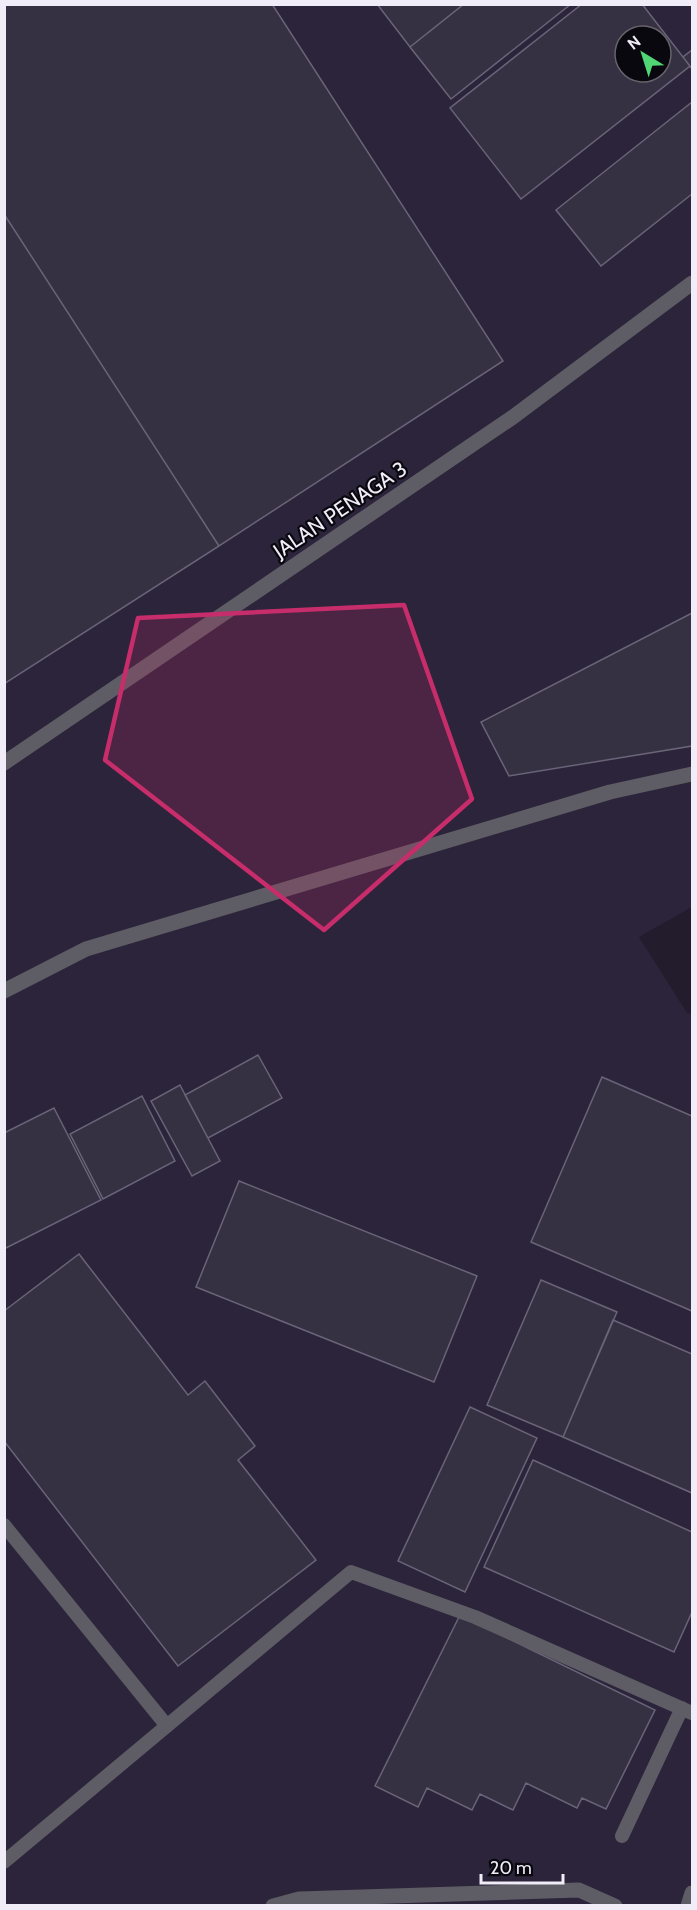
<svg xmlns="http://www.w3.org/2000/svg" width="697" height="1910" viewBox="0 0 697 1910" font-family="Cabin,sans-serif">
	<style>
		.built { fill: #2c243a; fill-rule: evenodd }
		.building { fill: #363142; stroke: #6a6478; stroke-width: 1.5; fill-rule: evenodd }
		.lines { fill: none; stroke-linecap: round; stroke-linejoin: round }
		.lane { stroke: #5e5c64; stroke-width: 14 }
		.street { stroke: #5e5c64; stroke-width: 15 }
		.marked { fill: #c72d6b; fill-opacity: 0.2; stroke: #c72d6b; stroke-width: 4.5; stroke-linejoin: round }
		.labels { text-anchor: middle; stroke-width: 4.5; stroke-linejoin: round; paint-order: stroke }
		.street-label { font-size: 21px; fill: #f0ecf8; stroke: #0a080f }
	</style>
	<rect width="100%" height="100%" fill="#221c2d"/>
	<path class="built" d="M 5,5 L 692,5 L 692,907 L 639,937 L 687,1013 L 692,1014 L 692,1905 L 5,1906 ZM 625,36 L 661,36 L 661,72 L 625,72 Z"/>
	<path class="building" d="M 4,4 L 272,4 L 503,361 L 219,546 L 4,214 Z
		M 377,4 L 464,4 L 410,47 Z
		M 464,4 L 571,4 L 451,99 L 410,47 Z
		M 582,4 L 642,4 L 690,66 L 521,199 L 450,108 ZM 625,36 L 661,36 L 661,72 L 625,72 Z
		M 692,50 L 692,69 L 683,57 Z
		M 692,102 L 692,194 L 601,266 L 556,210 Z
		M 4,214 L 219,546 L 4,684 Z
		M 692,613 L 692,746 L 509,776 L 481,722 Z
		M 258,1055 L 282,1098 L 208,1138 L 185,1095 Z
		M 602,1077 L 692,1116 L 692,1311 L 531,1242 Z
		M 180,1085 L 220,1161 L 192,1176 L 151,1101 Z
		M 142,1096 L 175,1161 L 103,1199 L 70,1134 Z
		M 54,1108 L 101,1200 L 4,1249 L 4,1133 Z
		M 239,1181 L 477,1276 L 434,1382 L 196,1287 Z
		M 79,1254 L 188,1395 L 205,1381 L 255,1446 L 238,1460 L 316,1560 L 178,1666 L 4,1441 L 4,1311 Z
		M 541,1280 L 617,1312 L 563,1437 L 487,1405 Z
		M 613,1320 L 692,1354 L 692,1493 L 563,1437 Z
		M 470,1407 L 537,1438 L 465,1592 L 398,1561 Z
		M 533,1460 L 692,1532 L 692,1612 L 674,1652 L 484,1567 Z
		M 460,1615 L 655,1710 L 606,1809 L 582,1798 L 577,1808 L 526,1783 L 513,1810 L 480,1794 L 472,1810 L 427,1788 L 418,1807 L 375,1786 Z"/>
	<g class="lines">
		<path class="lane" d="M 4,1525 L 167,1726
			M 622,1836 L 682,1708
			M 4,1862 L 351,1572 L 475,1617 L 692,1713"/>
		<path class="street" d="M 4,763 L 513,417 L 692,283
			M 4,991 L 86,949 L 610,792 L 692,774
			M 273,1906 L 299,1899 L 579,1890 L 615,1906
			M 688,1906 L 692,1893"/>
	</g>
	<path class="marked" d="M 404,605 L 472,799 L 324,930 L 105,760 L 138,618 Z"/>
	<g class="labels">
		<g class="street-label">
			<text transform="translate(340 510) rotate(-34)" y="7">JALAN PENAGA 3</text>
		</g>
	</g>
	<rect width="697" height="1910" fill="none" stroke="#f0ecf8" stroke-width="12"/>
	<g transform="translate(643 54) rotate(322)"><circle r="28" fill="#0a080f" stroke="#66636c" stroke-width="1.5"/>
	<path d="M0-4.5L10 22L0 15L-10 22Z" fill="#50d674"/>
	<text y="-9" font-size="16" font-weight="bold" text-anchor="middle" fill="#f0ecf8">N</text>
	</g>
	<path d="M481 1874v9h82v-9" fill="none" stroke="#f0ecf8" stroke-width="3"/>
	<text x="490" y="1874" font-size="18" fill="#f0ecf8" stroke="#0a080f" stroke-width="4.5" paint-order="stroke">20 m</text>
</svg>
